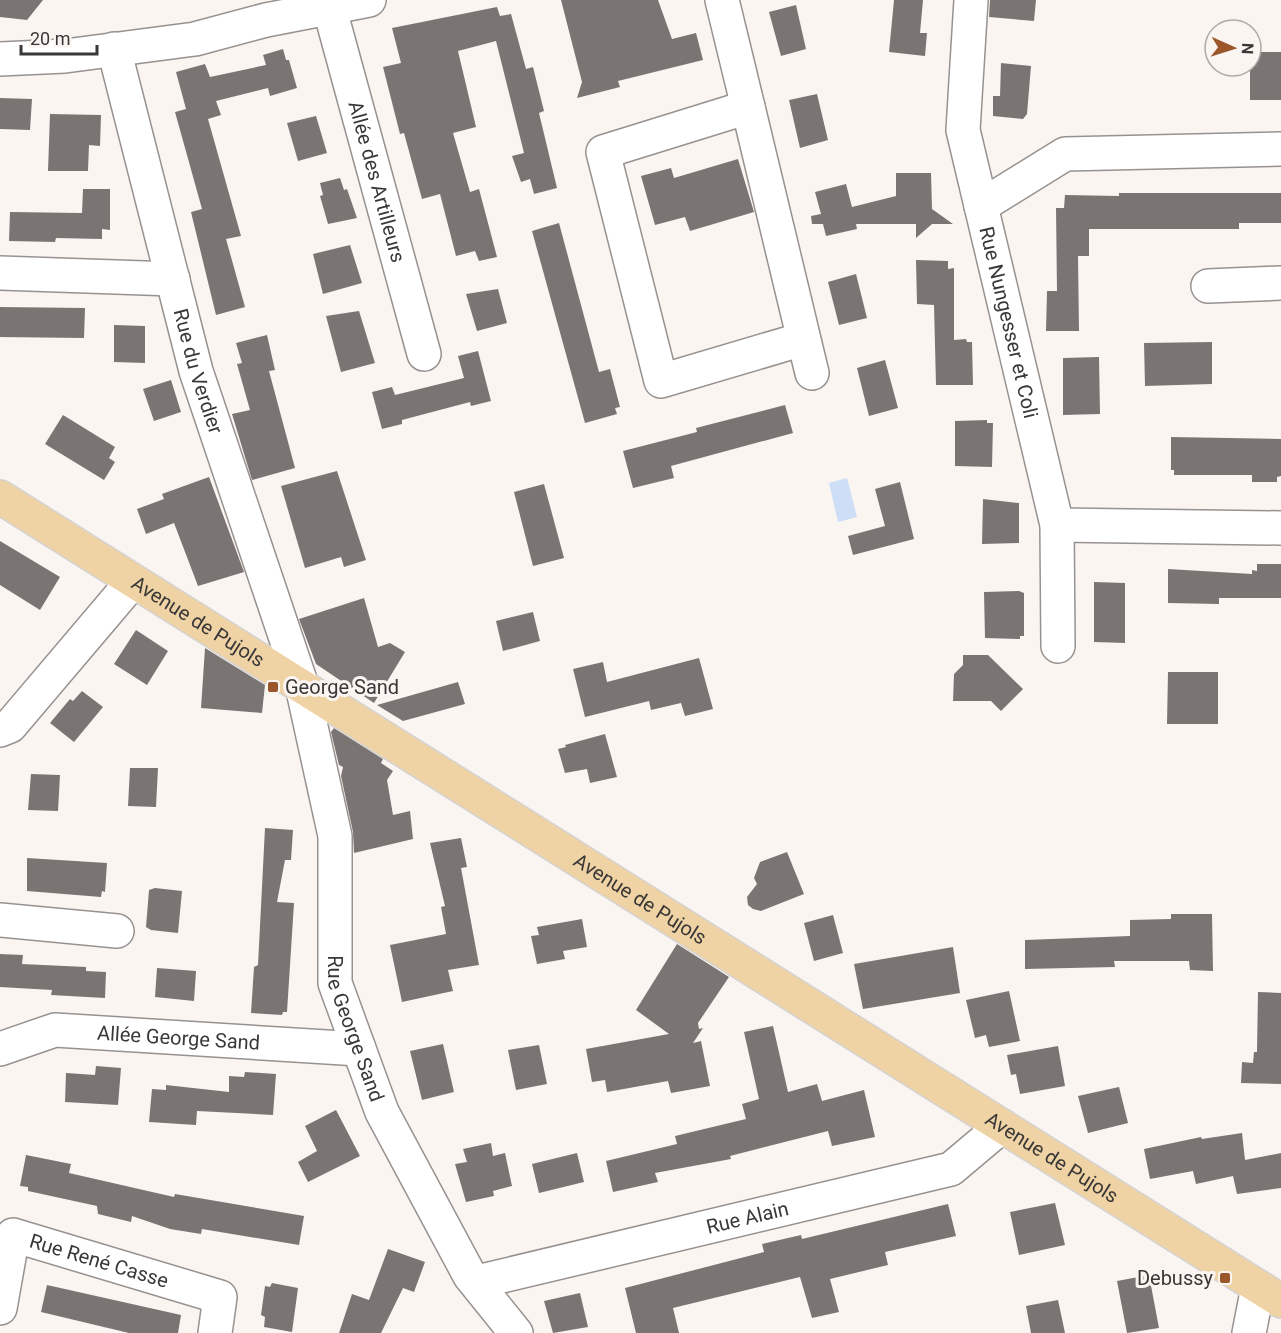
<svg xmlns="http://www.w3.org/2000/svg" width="1281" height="1333" viewBox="0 0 1281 1333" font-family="Roboto,sans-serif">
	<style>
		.water { fill: #cddef6 }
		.building { fill: #7a7573 }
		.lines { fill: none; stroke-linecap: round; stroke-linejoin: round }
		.minor-casing { stroke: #97928f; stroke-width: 36 }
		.major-casing { stroke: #d4d3d3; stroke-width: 36 }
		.minor { stroke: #fff; stroke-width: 33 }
		.major { stroke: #f0d3a5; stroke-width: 33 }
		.poi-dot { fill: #9b5729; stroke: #fbf5f2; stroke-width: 2 }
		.labels { text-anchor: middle; stroke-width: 6; stroke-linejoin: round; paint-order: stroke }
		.street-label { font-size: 20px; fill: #3a3837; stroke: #fbf5f2 }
		.poi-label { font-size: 20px; fill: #3a3837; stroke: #fbf5f2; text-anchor: start }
	</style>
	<rect width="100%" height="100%" fill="#fbf5f2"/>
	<path class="water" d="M 847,478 L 857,517 L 838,522 L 829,483 Z"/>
	<path class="building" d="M 0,0 L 43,0 L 27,20 L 0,17 Z
		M 561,0 L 658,0 L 672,39 L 696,33 L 703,60 L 618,81 L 620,87 L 577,98 L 582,82 Z
		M 894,0 L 923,0 L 920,33 L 927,33 L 925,56 L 889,52 Z
		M 990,0 L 1036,0 L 1034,21 L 989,17 Z
		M 796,5 L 806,49 L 781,56 L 769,12 Z
		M 497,7 L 500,16 L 511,14 L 526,69 L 533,67 L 544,111 L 539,113 L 557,188 L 534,194 L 530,179 L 521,182 L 512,156 L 524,153 L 496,41 L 458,51 L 476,127 L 453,133 L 470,192 L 479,189 L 497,257 L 479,261 L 475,251 L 456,256 L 440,194 L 422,199 L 404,133 L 400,134 L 383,67 L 401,63 L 392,28 Z
		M 283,49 L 286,60 L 289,60 L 297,88 L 270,96 L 268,88 L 216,101 L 221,115 L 208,119 L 241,236 L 226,239 L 245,307 L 216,315 L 191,212 L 202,209 L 175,112 L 186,109 L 176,72 L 205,64 L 210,77 L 266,65 L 263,55 Z
		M 1256,52 L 1281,52 L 1281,100 L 1250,100 L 1250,66 L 1251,61 L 1255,61 Z
		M 1001,63 L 1031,66 L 1027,114 L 1023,119 L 993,116 L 993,96 L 1000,96 Z
		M 817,94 L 828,140 L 800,148 L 789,100 Z
		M 0,98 L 32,99 L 30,130 L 0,129 Z
		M 50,114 L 101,115 L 100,146 L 89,145 L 88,171 L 48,171 Z
		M 316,116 L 327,153 L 298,161 L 287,123 Z
		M 738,159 L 754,212 L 690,231 L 685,217 L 655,225 L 641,176 L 671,168 L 674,178 Z
		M 896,173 L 931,173 L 932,209 L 953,224 L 932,224 L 916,238 L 916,224 L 856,224 L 857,229 L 826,236 L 823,224 L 812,224 L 811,216 L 821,214 L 815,192 L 846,184 L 852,207 L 896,196 Z
		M 340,178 L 344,190 L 347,189 L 357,218 L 328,224 L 320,196 L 323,195 L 320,183 Z
		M 83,189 L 110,189 L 110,230 L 102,229 L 102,239 L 56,238 L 55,242 L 9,241 L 10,212 L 82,213 Z
		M 1119,193 L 1281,193 L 1281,223 L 1239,223 L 1239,229 L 1089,229 L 1089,256 L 1078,256 L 1079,331 L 1046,331 L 1047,291 L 1057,291 L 1056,208 L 1064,208 L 1065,195 L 1119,196 Z
		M 559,223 L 599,372 L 610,369 L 620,407 L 615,408 L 617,414 L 585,423 L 532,231 Z
		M 350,245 L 362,283 L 323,294 L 313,254 Z
		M 916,260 L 948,261 L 948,269 L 954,268 L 954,340 L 966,339 L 967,342 L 972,342 L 973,385 L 936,385 L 934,305 L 917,304 Z
		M 856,274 L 867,318 L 839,325 L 828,282 Z
		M 498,289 L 507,323 L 477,331 L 466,294 Z
		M 0,307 L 85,308 L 84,338 L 0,337 Z
		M 359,311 L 375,363 L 341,372 L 326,316 Z
		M 114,325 L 145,326 L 145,363 L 114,362 Z
		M 267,335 L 275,370 L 269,371 L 295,468 L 252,480 L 232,414 L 250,410 L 237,364 L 242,363 L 236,343 Z
		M 1212,342 L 1212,384 L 1145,386 L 1144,343 Z
		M 478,351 L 491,401 L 471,406 L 470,402 L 402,420 L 402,424 L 382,429 L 372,392 L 392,387 L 395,395 L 464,378 L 458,356 Z
		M 1099,357 L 1100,414 L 1063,415 L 1063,358 Z
		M 885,360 L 898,408 L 869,416 L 857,368 Z
		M 171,380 L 181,412 L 154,421 L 143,389 Z
		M 785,405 L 793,433 L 671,466 L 674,478 L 633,488 L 623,451 L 697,432 L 696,428 Z
		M 63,415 L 115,447 L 109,458 L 115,462 L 104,480 L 45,444 Z
		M 987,420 L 987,423 L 993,423 L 992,467 L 955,466 L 955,421 Z
		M 1171,437 L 1281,439 L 1281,476 L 1277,477 L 1277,482 L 1252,482 L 1252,475 L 1174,475 L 1174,470 L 1171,470 Z
		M 337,471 L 366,560 L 344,567 L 341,557 L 305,568 L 281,486 Z
		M 209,477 L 244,572 L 198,586 L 174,523 L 146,534 L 137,509 L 164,499 L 162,494 Z
		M 900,482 L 914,539 L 853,555 L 848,536 L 885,526 L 875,489 Z
		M 544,484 L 564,558 L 533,566 L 514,492 Z
		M 983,499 L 1019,503 L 1019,543 L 982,544 Z
		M 0,541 L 60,577 L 40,610 L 0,585 Z
		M 1257,564 L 1281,564 L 1281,598 L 1219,598 L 1219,604 L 1168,603 L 1168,569 L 1252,574 L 1252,570 L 1257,571 Z
		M 1094,582 L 1125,583 L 1125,643 L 1094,642 Z
		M 1019,591 L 1024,593 L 1024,636 L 1020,636 L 1020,639 L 985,638 L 984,592 Z
		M 364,598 L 378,647 L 390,643 L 405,652 L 374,703 L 316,664 L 299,619 Z
		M 533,612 L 540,641 L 503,651 L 496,621 Z
		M 136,630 L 168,651 L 147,685 L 114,664 Z
		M 205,648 L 265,685 L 262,713 L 201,708 Z
		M 963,655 L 988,655 L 1023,689 L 1001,711 L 991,701 L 953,701 L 954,674 L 963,665 Z
		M 699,658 L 713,709 L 685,716 L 681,703 L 651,710 L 649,701 L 585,717 L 573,669 L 603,662 L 607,682 Z
		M 1168,672 L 1218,672 L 1218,724 L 1167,724 Z
		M 458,682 L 465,704 L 403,721 L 377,705 Z
		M 82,691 L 103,707 L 74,742 L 50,723 L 70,699 L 73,701 Z
		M 334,728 L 383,759 L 381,763 L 393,771 L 387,780 L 393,815 L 410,811 L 413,839 L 354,853 L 353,832 L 341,776 L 343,767 L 339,765 L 331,732 Z
		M 605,734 L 617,777 L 590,783 L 587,769 L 565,773 L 558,749 L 566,747 L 565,745 Z
		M 130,768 L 158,768 L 156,807 L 128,806 Z
		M 31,774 L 60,775 L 58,811 L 28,810 Z
		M 265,828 L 293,830 L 291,860 L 285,860 L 277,902 L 294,903 L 287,1012 L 283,1012 L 282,1015 L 251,1013 L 254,967 L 258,965 Z
		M 461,838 L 467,867 L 461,868 L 479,965 L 448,970 L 453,991 L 402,1002 L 390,945 L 446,934 L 441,907 L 445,906 L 430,843 Z
		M 787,852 L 804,894 L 761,911 L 753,909 L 748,905 L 747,897 L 757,884 L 754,878 L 760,862 Z
		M 27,858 L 107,863 L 105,892 L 102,891 L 101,897 L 27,891 Z
		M 155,888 L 182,891 L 178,933 L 151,930 L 146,927 L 149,890 Z
		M 1171,914 L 1212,914 L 1213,971 L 1190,970 L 1189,961 L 1114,961 L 1115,967 L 1025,969 L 1025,940 L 1130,936 L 1130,920 L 1171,919 Z
		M 833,915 L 843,953 L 814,961 L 804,923 Z
		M 582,919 L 587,947 L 563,951 L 565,959 L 537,964 L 531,936 L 539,935 L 537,927 Z
		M 677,944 L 729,977 L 698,1023 L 699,1029 L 703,1028 L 693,1043 L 701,1041 L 710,1086 L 671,1093 L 668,1081 L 607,1092 L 605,1080 L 592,1082 L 586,1049 L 669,1034 L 636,1010 Z
		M 953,947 L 960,993 L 863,1009 L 854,964 Z
		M 0,954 L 23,955 L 22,964 L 86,967 L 86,971 L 106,972 L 105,998 L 51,995 L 52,990 L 0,987 Z
		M 157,968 L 196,971 L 194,1001 L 155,997 Z
		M 1009,991 L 1020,1041 L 989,1047 L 986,1035 L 975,1038 L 966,1000 Z
		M 1258,992 L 1281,993 L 1281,1084 L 1241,1083 L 1242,1062 L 1253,1063 L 1254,1052 L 1257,1052 Z
		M 773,1026 L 788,1092 L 817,1084 L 822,1101 L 864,1090 L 875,1137 L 832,1146 L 828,1131 L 730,1156 L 731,1159 L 655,1173 L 658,1182 L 613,1192 L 606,1161 L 677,1144 L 675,1136 L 746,1119 L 742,1104 L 759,1099 L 744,1032 Z
		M 443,1044 L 454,1092 L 422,1100 L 410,1051 Z
		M 539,1045 L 547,1084 L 516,1090 L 508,1050 Z
		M 1058,1046 L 1065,1086 L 1020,1094 L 1016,1074 L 1011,1075 L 1007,1055 Z
		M 96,1066 L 121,1068 L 118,1105 L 65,1102 L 66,1073 L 95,1075 Z
		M 245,1072 L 276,1074 L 273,1115 L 197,1111 L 196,1125 L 149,1122 L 152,1089 L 166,1090 L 166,1085 L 229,1092 L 229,1076 L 244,1077 Z
		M 1119,1087 L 1128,1123 L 1088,1133 L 1078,1096 Z
		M 336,1110 L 360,1156 L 308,1182 L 298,1162 L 317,1151 L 305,1126 Z
		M 1242,1133 L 1245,1160 L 1281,1153 L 1281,1188 L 1237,1194 L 1233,1176 L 1196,1184 L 1193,1171 L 1150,1179 L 1144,1149 L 1201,1137 L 1202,1139 Z
		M 491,1143 L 493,1156 L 505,1153 L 512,1186 L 493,1191 L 494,1196 L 466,1202 L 455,1164 L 467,1162 L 463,1149 Z
		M 577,1153 L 584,1182 L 539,1193 L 532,1164 Z
		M 26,1155 L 71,1164 L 69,1173 L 174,1197 L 175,1194 L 304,1216 L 299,1245 L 202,1229 L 201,1234 L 170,1229 L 132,1216 L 131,1222 L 98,1214 L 97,1206 L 28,1191 L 28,1187 L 20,1186 Z
		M 1055,1203 L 1065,1245 L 1019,1255 L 1010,1212 Z
		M 948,1204 L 956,1236 L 885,1252 L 888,1265 L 830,1279 L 839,1312 L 812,1318 L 800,1277 L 673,1308 L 679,1333 L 636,1333 L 625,1288 L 764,1252 L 762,1244 L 801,1235 L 802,1239 Z
		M 388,1249 L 425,1262 L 414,1292 L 403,1288 L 381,1333 L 339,1333 L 352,1294 L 369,1300 Z
		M 1149,1275 L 1159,1328 L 1127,1333 L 1117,1281 Z
		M 272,1283 L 298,1288 L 292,1332 L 264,1327 L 265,1317 L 261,1315 L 265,1286 L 270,1287 Z
		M 47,1285 L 181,1315 L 178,1333 L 129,1333 L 41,1312 Z
		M 580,1293 L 588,1327 L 553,1333 L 544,1301 Z
		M 1058,1300 L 1065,1333 L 1031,1333 L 1026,1306 Z"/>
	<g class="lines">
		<g class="minor-casing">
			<g id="minor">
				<path d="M 722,0 L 748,107"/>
				<path id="s1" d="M 971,0 L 963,130 L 1057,525 L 1058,646"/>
				<path id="s2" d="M 330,10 L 424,354"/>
				<path id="s3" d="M 114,49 L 196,371 L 302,686 L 335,836 L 335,983 L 382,1112 L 470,1276 L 516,1333"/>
				<path d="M 0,59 L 65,56 L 195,39 L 266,20 L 369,0"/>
				<path d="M 981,206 L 1065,154 L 1281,149"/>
				<path d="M 0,273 L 173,279"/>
				<path d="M 1208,286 L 1281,283"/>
				<path d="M 803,339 L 661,381 L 603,152 L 748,107 L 812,373"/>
				<path d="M 1057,525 L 1281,528"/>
				<path d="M 0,730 L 10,726 L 133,581"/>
				<path d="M 0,920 L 117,931"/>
				<path id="s4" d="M 0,1049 L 55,1030 L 359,1049"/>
				<path id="s5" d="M 477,1282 L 951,1169 L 1002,1126"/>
				<path id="s6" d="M 0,1308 L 13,1235 L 220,1297 L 215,1333"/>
				<path d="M 1249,1333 L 1258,1287"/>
			</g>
		</g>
		<g class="major-casing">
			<g id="major">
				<path id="s7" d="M 0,497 L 1281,1301"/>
			</g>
		</g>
		<use href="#minor" class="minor"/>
		<use href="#major" class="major"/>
	</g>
	<g class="poi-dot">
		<rect x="267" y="681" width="12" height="12" rx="3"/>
		<rect x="1219" y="1272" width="12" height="12" rx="3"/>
	</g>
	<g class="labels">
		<g class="street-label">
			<text dy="7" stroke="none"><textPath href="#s2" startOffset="178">Allée des Artilleurs</textPath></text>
			<text dy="7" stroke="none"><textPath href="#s1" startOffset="328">Rue Nungesser et Coli</textPath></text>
			<text dy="7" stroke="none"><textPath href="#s3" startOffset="333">Rue du Verdier</textPath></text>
			<text dy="7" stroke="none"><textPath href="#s7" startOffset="234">Avenue de Pujols</textPath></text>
			<text dy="7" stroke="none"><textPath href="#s7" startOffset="756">Avenue de Pujols</textPath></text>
			<text dy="7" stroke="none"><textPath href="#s3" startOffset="1014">Rue George Sand</textPath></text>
			<text dy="7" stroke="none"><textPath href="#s4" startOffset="182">Allée George Sand</textPath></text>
			<text dy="7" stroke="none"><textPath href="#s7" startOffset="1242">Avenue de Pujols</textPath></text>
			<text dy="7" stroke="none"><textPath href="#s5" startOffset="278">Rue Alain</textPath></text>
			<text dy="7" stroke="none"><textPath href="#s6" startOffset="164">Rue René Casse</textPath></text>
		</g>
		<g class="poi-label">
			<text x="285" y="694">George Sand</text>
			<text x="1213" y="1285" text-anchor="end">Debussy</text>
		</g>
	</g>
	<g transform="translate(1233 48) rotate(93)"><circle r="28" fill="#fbf5f2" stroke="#aea9a7" stroke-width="1.5"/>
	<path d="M0-4.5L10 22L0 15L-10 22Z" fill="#9b5729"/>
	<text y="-9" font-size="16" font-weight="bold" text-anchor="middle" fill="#3a3837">N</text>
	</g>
	<path d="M21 45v9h76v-9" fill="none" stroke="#3a3837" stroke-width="3"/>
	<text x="30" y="45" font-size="18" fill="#3a3837" stroke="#fbf5f2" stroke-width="4.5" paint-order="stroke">20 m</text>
</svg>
